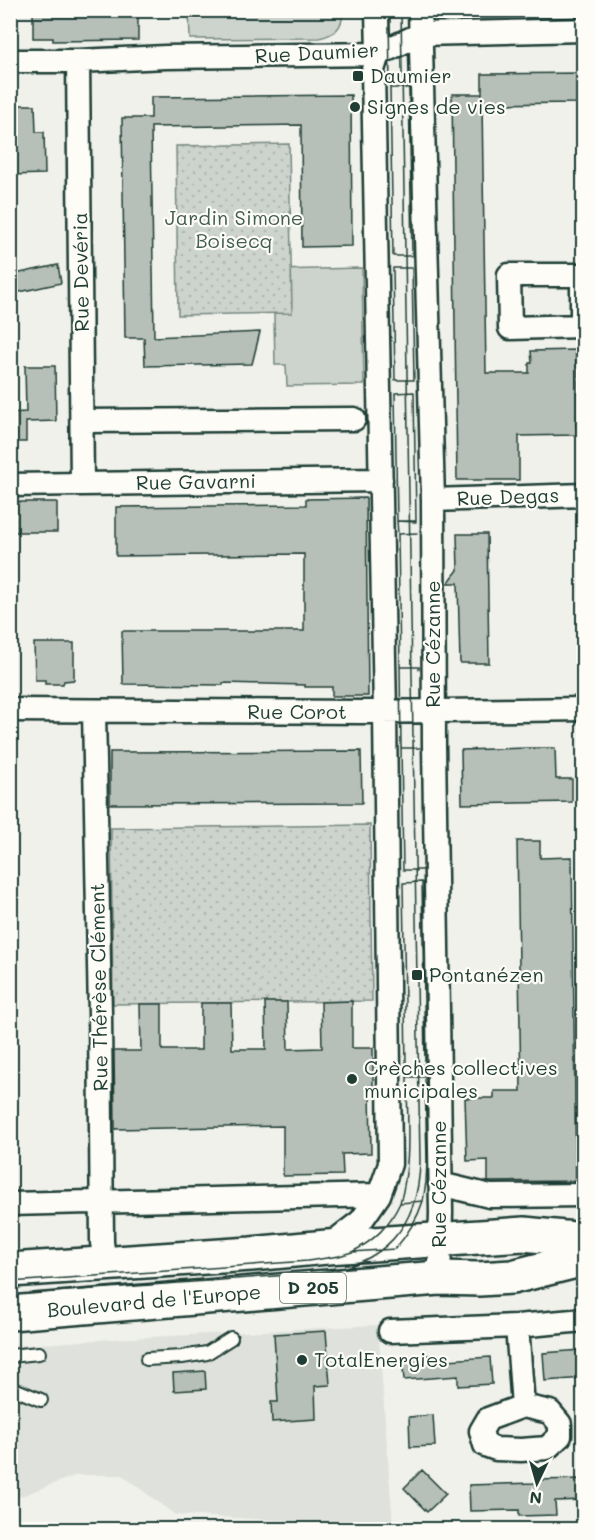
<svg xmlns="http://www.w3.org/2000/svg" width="594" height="1540" viewBox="0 0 594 1540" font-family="Mali,sans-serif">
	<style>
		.built { fill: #dfe2dc }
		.green { fill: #cdd3cd; stroke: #768880; stroke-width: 1.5 }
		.park { fill: url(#park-dots); stroke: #768880; stroke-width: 1.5 }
		.building { fill: #b6bfb8; stroke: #1f3d34; stroke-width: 1.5 }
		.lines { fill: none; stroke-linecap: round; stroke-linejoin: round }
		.lane-casing { stroke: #1f3d34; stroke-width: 16 }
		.street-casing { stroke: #1f3d34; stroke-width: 27 }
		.primary-casing { stroke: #1f3d34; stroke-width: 38 }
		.lane { stroke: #fdfcf7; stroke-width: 12 }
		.street { stroke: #fdfcf7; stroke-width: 22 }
		.primary { stroke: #fdfcf7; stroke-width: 33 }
		.tram { stroke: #1f3d34; stroke-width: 1.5 }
		.poi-dot { fill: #1f3d34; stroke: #fdfcf7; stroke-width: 2 }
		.labels { text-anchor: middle; stroke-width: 4.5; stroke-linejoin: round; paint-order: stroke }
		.shield { fill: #fdfcf7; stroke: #62766e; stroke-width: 1.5 }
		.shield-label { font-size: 18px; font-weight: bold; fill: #1f3d34 }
		.street-label { font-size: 20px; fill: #1f3d34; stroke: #fdfcf7 }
		.poi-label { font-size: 20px; fill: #1f3d34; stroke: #fdfcf7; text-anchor: start }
		.park-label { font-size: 20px; fill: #425b53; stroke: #fdfcf7 }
	</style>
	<defs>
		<pattern id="park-dots" width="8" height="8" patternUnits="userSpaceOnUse" patternTransform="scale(1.5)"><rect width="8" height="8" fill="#cdd3cd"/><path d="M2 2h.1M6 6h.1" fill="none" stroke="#b0b6b1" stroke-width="1.8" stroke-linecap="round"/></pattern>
	</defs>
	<rect width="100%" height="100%" fill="#f0f1eb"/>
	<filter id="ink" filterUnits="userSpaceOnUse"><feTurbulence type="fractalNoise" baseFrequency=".0167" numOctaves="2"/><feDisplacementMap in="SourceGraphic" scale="12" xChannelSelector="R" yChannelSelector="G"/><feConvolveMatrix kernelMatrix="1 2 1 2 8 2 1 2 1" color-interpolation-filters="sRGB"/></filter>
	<g filter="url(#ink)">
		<path class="built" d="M 378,1325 L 393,1526 L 175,1515 L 122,1475 L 77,1475 L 11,1500 L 11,1346 L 111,1339 Z"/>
		<path class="green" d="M 343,11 C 343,28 334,35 319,38 L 190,39 L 189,11 Z
			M 362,268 L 364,385 L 287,386 L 286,365 L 275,365 L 273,270 Z"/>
		<path class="park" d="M 289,144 L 292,313 L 178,315 L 176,146 Z
			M 370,825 L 372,1001 L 113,1004 L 111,828 Z"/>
		<path class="building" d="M 33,10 L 138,10 L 138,40 L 53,41 L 53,38 L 33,38 Z
			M 584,73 L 584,103 L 482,104 L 486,373 L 529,373 L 529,363 L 532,363 L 531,351 L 576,350 L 576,363 L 578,362 L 579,423 L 576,423 L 577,435 L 519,436 L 519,480 L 457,480 L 452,94 L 482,94 L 482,74 Z
			M 351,95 L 352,246 L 302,247 L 301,125 L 151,127 L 154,337 L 260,332 L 252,364 L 145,366 L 144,338 L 125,338 L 122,118 L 151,118 L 151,97 Z
			M 10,105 L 35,105 L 36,132 L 44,132 L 45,174 L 10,175 Z
			M 58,265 L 61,283 L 10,294 L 10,275 Z
			M 25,366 L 55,366 L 56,421 L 26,422 L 26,442 L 10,442 L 10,413 L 26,412 Z
			M 366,498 L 368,696 L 332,696 L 332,687 L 305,687 L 305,685 L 223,683 L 223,685 L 123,684 L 122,631 L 304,631 L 304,554 L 116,556 L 116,507 L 306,505 L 306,499 Z
			M 10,502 L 57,502 L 57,532 L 10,532 Z
			M 457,534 L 487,534 L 489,663 L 460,663 L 458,583 L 448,583 L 458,570 Z
			M 34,643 L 74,643 L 74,680 L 64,681 L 63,684 L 45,684 L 45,680 L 35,680 Z
			M 528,748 L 555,748 L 556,779 L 572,779 L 572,802 L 462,804 L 461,750 Z
			M 361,751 L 362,803 L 110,804 L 110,752 Z
			M 517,841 L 540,841 L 540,858 L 572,857 L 576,1181 L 488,1182 L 488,1160 L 467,1161 L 465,1098 L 494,1098 L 494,1091 L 521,1091 Z
			M 352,1001 L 352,1048 L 373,1048 L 373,1086 L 370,1086 L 371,1153 L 342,1154 L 343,1175 L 283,1176 L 283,1126 L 115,1129 L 114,1051 L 141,1051 L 140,1004 L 162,1004 L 162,1050 L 201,1050 L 201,1003 L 231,1003 L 232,1049 L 266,1049 L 265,1002 L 287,1002 L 288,1049 L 322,1048 L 321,1002 Z
			M 326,1331 L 330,1385 L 315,1386 L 316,1419 L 272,1422 L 271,1402 L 278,1402 L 274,1334 Z
			M 581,1350 L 581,1357 L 584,1357 L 584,1378 L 545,1381 L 543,1353 Z
			M 432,1355 L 433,1361 L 490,1357 L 492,1384 L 458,1386 L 458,1376 L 404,1380 L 402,1357 Z
			M 205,1371 L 206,1389 L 174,1391 L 173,1373 Z
			M 433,1415 L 435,1446 L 410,1447 L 409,1417 Z
			M 422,1470 L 446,1494 L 427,1512 L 404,1488 Z
			M 584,1479 L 584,1500 L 555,1501 L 556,1515 L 519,1516 L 519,1510 L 470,1511 L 469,1485 L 535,1483 L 535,1480 Z"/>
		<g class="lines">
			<g class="lane-casing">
				<path id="lane" d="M 10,1356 L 39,1353
					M 147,1359 L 182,1357 L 207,1353 L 231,1338
					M 10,1391 L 19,1391 L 41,1400"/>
			</g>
			<g class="street-casing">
				<path id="street" d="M 420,10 L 433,500 L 434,745 L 441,1213 L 439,1278
					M 10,61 L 78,61 L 166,57 L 378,54 L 421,34 L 584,30
					M 78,61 L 82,484
					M 582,326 L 582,275 L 509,275 L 510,328 L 582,326 L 584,326
					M 82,421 L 354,419
					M 10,485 L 381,480
					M 433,500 L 584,495
					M 10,710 L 363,712 L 584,709
					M 94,711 L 100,1014 L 102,1242 L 105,1264
					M 440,1184 L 490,1196 L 584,1195
					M 10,1204 L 379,1195
					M 327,1247 L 361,1221 L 379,1195 L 390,1164 L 385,712 L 373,70 L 378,54 L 377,10
					M 517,1326 L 523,1406 L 550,1412 L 560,1424 L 560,1436 L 547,1448 L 521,1450 L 496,1449 L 485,1445 L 481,1431 L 488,1419 L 523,1406
					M 390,1331 L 517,1326 L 584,1320"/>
			</g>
			<g class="primary-casing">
				<path id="primary" d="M 10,1270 L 251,1254 L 327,1247 L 524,1234 L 584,1240
					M 10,1313 L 439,1278 L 479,1279 L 512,1277 L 584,1259"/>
			</g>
			<use href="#lane" class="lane"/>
			<use href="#street" class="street"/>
			<use href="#primary" class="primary"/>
			<path class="tram" d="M 389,10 L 390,88 L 396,88
				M 390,88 L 409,88 L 412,256 L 393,256 Z
				M 393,268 L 412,268 L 414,380 L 395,380 Z
				M 414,392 L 416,521 L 397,521 L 395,393 Z
				M 416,522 L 397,521 L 398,534 L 417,533
				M 408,667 L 400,667 L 398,534 L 417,533
				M 419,669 L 419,667 L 400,667 L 401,748 L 420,748
				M 420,748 L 401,748 L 403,870 L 422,870
				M 422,882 L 425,1065 L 406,1065 L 403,883 Z
				M 407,1077 L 425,1077 L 427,1161 L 426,1182 L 423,1201 L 400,1203 C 412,1162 407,1119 407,1077 Z
				M 423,1201 C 417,1220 408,1234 395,1249 L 352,1252 C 375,1240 389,1226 400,1203 Z
				M 10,1282 L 308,1261 L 339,1256 L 352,1252 L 381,1250
				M 10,1295 L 318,1273 C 383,1265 419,1228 420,1161 L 401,10"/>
		</g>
	</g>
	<g class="poi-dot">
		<rect x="352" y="70" width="12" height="12" rx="3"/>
		<circle cx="355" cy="107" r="6"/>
		<rect x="411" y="969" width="12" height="12" rx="3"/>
		<circle cx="352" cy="1079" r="6"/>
		<circle cx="302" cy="1360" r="6"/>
	</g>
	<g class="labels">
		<rect class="shield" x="280" y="1273" width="66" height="30" rx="4.5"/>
		<g class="shield-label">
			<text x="313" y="1294">D 205</text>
		</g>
		<g class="street-label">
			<text transform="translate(317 53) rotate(-3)" y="7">Rue Daumier</text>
			<text transform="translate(81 272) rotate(-91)" y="7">Rue Devéria</text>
			<text transform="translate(196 482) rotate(-1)" y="7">Rue Gavarni</text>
			<text transform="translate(508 497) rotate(-2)" y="7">Rue Degas</text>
			<text transform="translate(433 644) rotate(-90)" y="7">Rue Cézanne</text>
			<text x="297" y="719">Rue Corot</text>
			<text transform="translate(99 987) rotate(-91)" y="7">Rue Thérèse Clément</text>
			<text transform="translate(439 1184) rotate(-90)" y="7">Rue Cézanne</text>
			<text transform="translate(154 1301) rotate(-5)" y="7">Boulevard de l'Europe</text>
		</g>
		<g class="poi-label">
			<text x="370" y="83">Daumier</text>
			<text x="367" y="114">Signes de vies</text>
			<text x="429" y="982">Pontanézen</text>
			<text x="364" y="1075">Crèches collectives<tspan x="364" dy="23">municipales</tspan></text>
			<text x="314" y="1367">TotalEnergies</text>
		</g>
		<g class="park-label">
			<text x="234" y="225">Jardin Simone<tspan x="234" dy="23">Boisecq</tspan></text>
		</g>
	</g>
	<rect width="594" height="1540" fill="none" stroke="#fdfcf7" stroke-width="36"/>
	<rect x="18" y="18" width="558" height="1504" fill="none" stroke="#1f3d34" stroke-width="2" filter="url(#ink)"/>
	<g transform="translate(537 1483) rotate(185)" stroke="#fdfcf7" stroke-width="4.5" paint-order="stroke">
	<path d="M0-4.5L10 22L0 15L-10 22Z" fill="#1f3d34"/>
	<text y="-9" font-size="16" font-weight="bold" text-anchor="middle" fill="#1f3d34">N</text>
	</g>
</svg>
